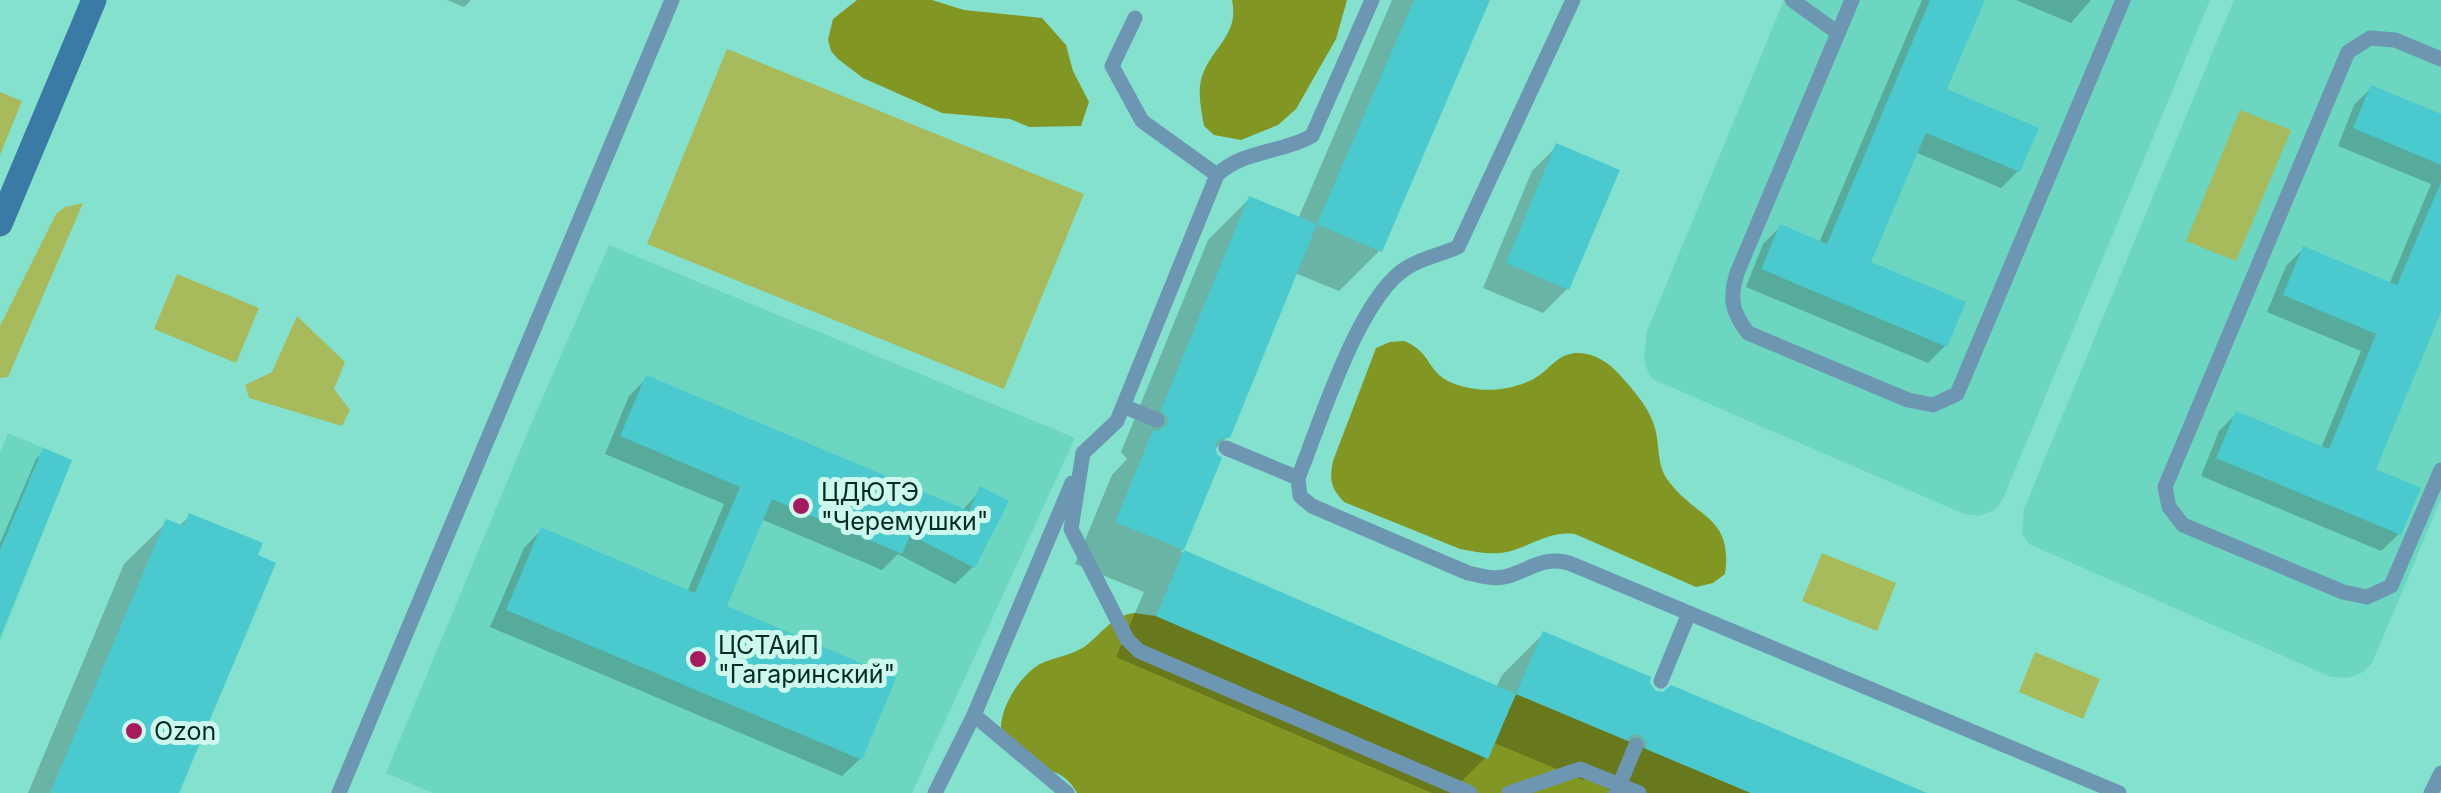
<svg xmlns="http://www.w3.org/2000/svg" width="2441" height="793" viewBox="0 0 2441 793" font-family="Inter,sans-serif">
	<style>
		.built { fill: #6cd6c1 }
		.green { fill: #a7bb5c }
		.forest { fill: #829623 }
		.shadow { fill: #0003 }
		.building { fill: #4ac9ce }
		.lines { fill: none; stroke-linecap: round; stroke-linejoin: round }
		.lane { stroke: #6d96b3; stroke-width: 15 }
		.secondary { stroke: #397ba4; stroke-width: 25 }
		.poi-dot { fill: #a71a5c; stroke: #cdf8ee; stroke-width: 4 }
		.labels { text-anchor: middle; stroke-width: 10; stroke-linejoin: round; paint-order: stroke }
		.poi-label { font-size: 25px; fill: #022d26; stroke: #cdf8ee; text-anchor: start }
	</style>
	<rect width="100%" height="100%" fill="#84e1ce"/>
	<path class="built" d="M 1784,0 L 2210,0 L 2002,501 L 1993,511 L 1979,516 L 1964,514 L 1652,379 L 1646,367 L 1644,355 L 1647,331 Z
		M 2234,0 L 2441,0 L 2441,499 L 2372,663 L 2363,672 L 2348,678 L 2331,677 L 2029,544 L 2022,533 L 2024,509 Z
		M 609,245 L 1075,438 L 912,793 L 433,793 L 386,773 L 529,429 Z
		M 8,433 L 72,460 L 0,641 L 0,453 Z"/>
	<path class="green" d="M 727,49 L 1084,194 L 1004,389 L 647,244 Z
		M 0,92 L 22,101 L 0,155 Z
		M 2240,110 L 2291,130 L 2236,261 L 2186,241 Z
		M 83,203 L 8,377 L 0,378 L 0,326 L 56,214 L 65,207 Z
		M 177,274 L 259,308 L 236,363 L 154,329 Z
		M 297,316 L 345,362 L 334,389 L 350,410 L 342,426 L 249,398 L 245,385 L 272,372 Z
		M 1822,553 L 1896,583 L 1877,631 L 1802,601 Z
		M 2035,652 L 2100,679 L 2083,719 L 2019,692 Z"/>
	<path class="forest" d="M 857,0 L 932,0 L 964,10 L 1042,18 L 1066,45 L 1073,71 L 1089,102 L 1081,126 L 1029,127 L 1010,119 L 942,113 L 863,78 L 838,59 L 831,51 L 828,40 L 833,19 Z
		M 1232,0 L 1347,0 L 1336,39 L 1296,109 L 1278,125 L 1241,140 L 1214,135 L 1204,126 C 1201,108 1196,88 1204,71 C 1216,44 1239,33 1232,0 Z
		M 1404,341 C 1439,355 1421,381 1476,389 C 1494,392 1520,387 1535,378 C 1546,372 1555,359 1566,355 C 1586,348 1607,360 1620,375 C 1633,390 1648,406 1654,425 C 1661,445 1655,465 1670,483 C 1698,519 1733,517 1725,574 L 1713,583 L 1696,587 L 1575,534 C 1549,531 1535,544 1511,551 C 1494,556 1477,552 1460,549 L 1344,502 C 1331,488 1329,480 1333,461 L 1376,348 L 1390,342 Z
		M 1134,613 L 1156,616 L 1487,758 L 1516,694 L 1751,793 L 1077,793 C 1060,761 1032,774 1012,755 C 986,731 1011,686 1034,668 C 1048,657 1069,657 1084,647 C 1101,635 1111,616 1134,613 Z"/>
	<path class="shadow" d="M 447,0 L 471,0 L 464,7 Z
		M 1392,0 L 1488,0 L 1380,250 L 1339,291 L 1295,273 L 1228,436 L 1214,450 L 1219,459 L 1181,552 L 1496,688 L 1502,675 L 1543,634 L 1648,684 L 1655,693 L 1921,793 L 1613,793 L 1590,774 L 1583,780 L 1492,742 L 1486,757 L 1450,793 L 1432,793 L 1116,657 L 1144,592 L 1075,564 L 1112,475 L 1127,459 L 1121,452 L 1208,240 L 1249,199 L 1298,219 Z
		M 1922,0 L 1982,0 L 1944,91 L 2018,171 L 2001,188 L 1915,152 L 1868,264 L 1945,346 L 1928,363 L 1746,287 L 1763,244 L 1780,227 L 1819,243 Z
		M 2016,0 L 2091,0 L 2071,23 Z
		M 2371,88 L 2441,116 L 2441,305 L 2373,470 L 2399,534 L 2381,551 L 2201,476 L 2219,431 L 2236,414 L 2321,448 L 2361,351 L 2267,312 L 2286,266 L 2303,249 L 2389,285 L 2431,184 L 2338,146 L 2354,105 Z
		M 1557,146 L 1567,289 L 1543,313 L 1483,288 L 1532,171 Z
		M 647,378 L 962,511 L 981,490 L 973,567 L 955,584 L 898,554 L 882,570 L 761,519 L 723,608 L 860,759 L 842,776 L 490,627 L 524,548 L 541,530 L 687,592 L 724,504 L 605,454 L 629,396 Z
		M 44,451 L 0,634 L 0,543 L 36,459 Z
		M 190,516 L 176,793 L 28,793 L 124,564 L 167,522 L 179,526 Z"/>
	<path class="building" d="M 1414,0 L 1490,0 L 1382,252 L 1317,224 Z
		M 1930,0 L 1985,0 L 1947,89 L 2039,128 L 2020,172 L 1926,133 L 1871,262 L 1966,302 L 1947,347 L 1761,269 L 1780,224 L 1827,244 Z
		M 2371,85 L 2441,114 L 2441,165 L 2353,128 Z
		M 1556,143 L 1620,170 L 1569,290 L 1506,263 Z
		M 2441,182 L 2441,312 L 2376,469 L 2421,488 L 2401,535 L 2216,458 L 2236,411 L 2329,449 L 2376,334 L 2283,295 L 2303,246 L 2397,285 Z
		M 1249,196 L 1317,224 L 1230,438 L 1220,439 L 1215,445 L 1217,454 L 1222,458 L 1184,550 L 1115,522 L 1153,430 L 1159,431 L 1167,425 L 1168,418 L 1161,410 Z
		M 646,375 L 969,511 L 980,486 L 1009,501 L 975,568 L 910,535 L 902,554 L 772,499 L 727,606 L 896,678 L 862,760 L 506,610 L 541,527 L 695,593 L 740,487 L 620,436 Z
		M 43,448 L 72,460 L 0,637 L 0,550 Z
		M 189,513 L 263,543 L 258,555 L 276,563 L 179,793 L 50,793 L 166,519 L 184,526 Z
		M 1184,550 L 1516,694 L 1488,759 L 1156,616 Z
		M 1543,631 L 1651,677 L 1650,683 L 1656,691 L 1663,692 L 1671,685 L 1927,793 L 1751,793 L 1646,749 L 1647,743 L 1641,735 L 1634,734 L 1626,740 L 1516,694 Z"/>
	<g class="lines">
		<path class="lane" d="M 1372,0 L 1312,136 C 1282,153 1243,150 1217,175 L 1117,421 L 1083,453 L 1071,529 L 1127,639 L 1139,651 L 1470,793
			M 1573,0 L 1458,247 C 1442,254 1423,258 1408,267 C 1359,295 1320,424 1298,478 L 1300,496 L 1312,506 L 1468,573 C 1481,576 1495,580 1508,576 C 1531,569 1544,556 1569,563 L 2119,793
			M 1792,0 L 1838,33
			M 1852,0 L 1737,273 C 1729,299 1732,312 1748,333 L 1908,400 L 1933,405 L 1957,394 L 2123,0
			M 1135,18 L 1112,66 L 1142,121 L 1217,175
			M 2441,59 L 2395,40 L 2370,38 L 2348,52 L 2165,487 L 2169,507 L 2183,525 L 2343,592 L 2367,597 L 2391,586 L 2441,470
			M 1123,406 L 1157,420
			M 1226,448 L 1298,478
			M 1661,681 L 1689,613
			M 974,715 L 1067,793
			M 339,793 L 672,0
			M 935,793 L 974,715 L 1072,483
			M 1509,793 L 1580,769 L 1639,793
			M 1616,793 L 1636,745
			M 2431,793 L 2441,773"/>
		<path class="secondary" d="M 0,224 L 94,0"/>
	</g>
	<g class="poi-dot">
		<circle cx="801" cy="506" r="10"/>
		<circle cx="698" cy="659" r="10"/>
		<circle cx="134" cy="731" r="10"/>
	</g>
	<g class="labels">
		<g class="poi-label">
			<text x="821" y="501">ЦДЮТЭ<tspan x="821" dy="29">"Черемушки"</tspan></text>
			<text x="718" y="654">ЦСТАиП<tspan x="718" dy="29">"Гагаринский"</tspan></text>
			<text x="154" y="740">Ozon</text>
		</g>
	</g>
</svg>
